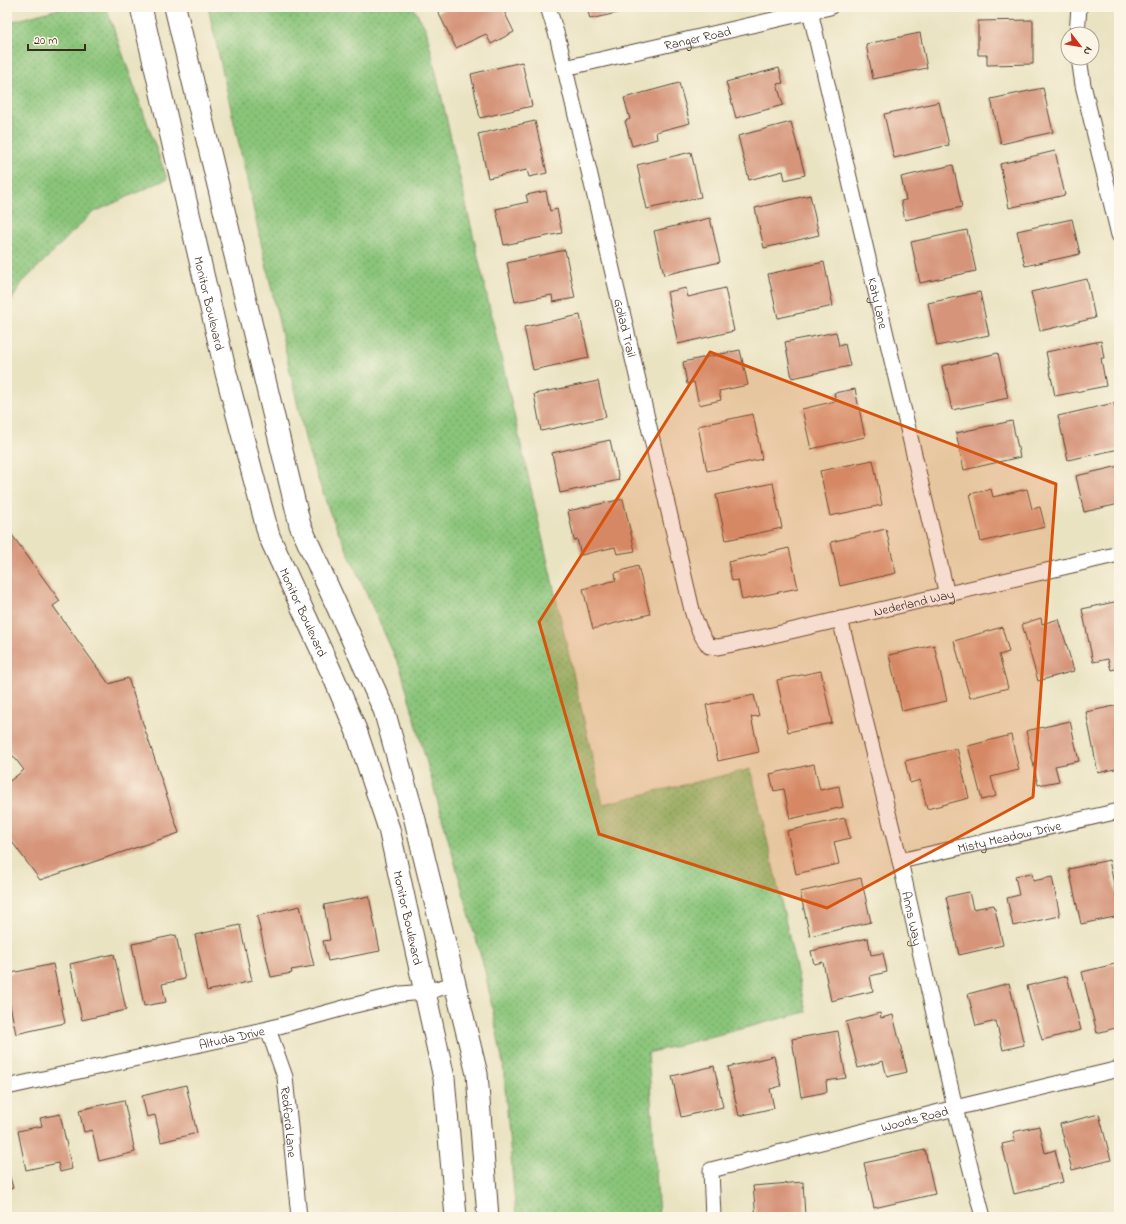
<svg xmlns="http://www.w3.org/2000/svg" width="1126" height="1224" viewBox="0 0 1126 1224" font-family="'Indie Flower',sans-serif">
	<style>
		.grass { fill: url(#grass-dots); stroke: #62774c }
		.building { fill: #d6957a }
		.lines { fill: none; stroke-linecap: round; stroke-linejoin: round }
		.street-casing { stroke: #554637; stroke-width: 17 }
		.secondary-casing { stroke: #554637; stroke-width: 23 }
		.street { stroke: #fff; stroke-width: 15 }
		.secondary { stroke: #fff; stroke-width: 21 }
		.marked { fill: #d7540e; fill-opacity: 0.2; stroke: #d7540e; stroke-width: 3; stroke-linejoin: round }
		.labels { text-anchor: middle; stroke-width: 4; stroke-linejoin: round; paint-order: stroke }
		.street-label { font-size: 13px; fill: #3b2a1e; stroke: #fcf5e5 }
	</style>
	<defs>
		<pattern id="grass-dots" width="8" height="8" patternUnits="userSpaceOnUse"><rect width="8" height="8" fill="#89c479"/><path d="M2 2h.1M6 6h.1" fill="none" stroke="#719f63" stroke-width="1.8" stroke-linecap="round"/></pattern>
	</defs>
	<rect width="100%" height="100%" fill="#fcf5e5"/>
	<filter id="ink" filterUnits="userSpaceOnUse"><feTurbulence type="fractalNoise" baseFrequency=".025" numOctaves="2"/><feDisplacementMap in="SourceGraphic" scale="8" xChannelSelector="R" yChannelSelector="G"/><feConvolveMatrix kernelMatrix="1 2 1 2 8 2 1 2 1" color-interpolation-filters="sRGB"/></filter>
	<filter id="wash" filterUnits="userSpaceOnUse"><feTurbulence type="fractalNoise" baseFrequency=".012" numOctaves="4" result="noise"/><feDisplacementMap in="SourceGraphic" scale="16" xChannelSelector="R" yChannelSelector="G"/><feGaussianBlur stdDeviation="0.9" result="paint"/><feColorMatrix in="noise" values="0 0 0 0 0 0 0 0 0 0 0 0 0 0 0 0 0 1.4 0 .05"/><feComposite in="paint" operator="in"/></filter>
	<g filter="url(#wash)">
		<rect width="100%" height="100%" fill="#eae3c2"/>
		<path class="grass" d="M 65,7 L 106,7 L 167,179 L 92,213 L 22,283 L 7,308 L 7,132 L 14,129 L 7,96 L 7,23 Z
			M 208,7 L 413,7 L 426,29 L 603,804 L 751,769 L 806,1012 L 648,1053 L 659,1217 L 516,1217 L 503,1064 L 485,971 L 401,670 L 330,513 L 308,451 Z"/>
		<g id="blocks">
			<path class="building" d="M 448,7 L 502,7 L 514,32 L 491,44 L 486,34 L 456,48 L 438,12 Z
				M 587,7 L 634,7 L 635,9 L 590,19 Z
				M 1033,20 L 1033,64 L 987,65 L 987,55 L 978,55 L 978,21 Z
				M 920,33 L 927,68 L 873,79 L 866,44 Z
				M 522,62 L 532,106 L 480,118 L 471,74 Z
				M 779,68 L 783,83 L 777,84 L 783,105 L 736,118 L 726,82 Z
				M 679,83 L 690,123 L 656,132 L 657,139 L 632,146 L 625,121 L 630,119 L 624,98 Z
				M 1043,88 L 1053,132 L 1001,144 L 991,99 Z
				M 939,102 L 949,145 L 894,158 L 884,114 Z
				M 535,121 L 547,173 L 529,177 L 527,170 L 488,178 L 478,134 Z
				M 791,122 L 805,175 L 785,180 L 783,171 L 749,180 L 738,136 Z
				M 1055,151 L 1065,195 L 1009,208 L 1000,164 Z
				M 691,152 L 701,197 L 647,209 L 637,165 Z
				M 953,165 L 962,207 L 905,220 L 901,201 L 906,200 L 901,177 Z
				M 546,191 L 550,211 L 557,209 L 562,233 L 504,245 L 496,209 L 528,202 L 526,195 Z
				M 810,195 L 819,235 L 764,248 L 755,208 Z
				M 710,218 L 720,262 L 664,275 L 654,231 Z
				M 1072,219 L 1080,254 L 1025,266 L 1017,231 Z
				M 967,230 L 976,271 L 920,283 L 911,242 Z
				M 565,250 L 575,298 L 553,302 L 552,295 L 515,302 L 507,263 Z
				M 824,262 L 833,306 L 778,318 L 768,274 Z
				M 1087,279 L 1095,318 L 1040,331 L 1031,292 Z
				M 686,288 L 688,297 L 725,288 L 734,331 L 678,344 L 667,292 Z
				M 980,292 L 989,335 L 937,346 L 928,303 Z
				M 580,315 L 589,358 L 533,370 L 524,327 Z
				M 836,332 L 839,346 L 845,344 L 850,366 L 792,378 L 785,342 Z
				M 1101,341 L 1104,358 L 1101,358 L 1106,386 L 1055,396 L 1046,352 Z
				M 740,350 L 748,385 L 719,391 L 721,400 L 699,405 L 694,382 L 687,384 L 683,362 Z
				M 998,353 L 1008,398 L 952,410 L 942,366 Z
				M 598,381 L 606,417 L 541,431 L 534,394 Z
				M 855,389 L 865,437 L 811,449 L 802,409 L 836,401 L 834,393 Z
				M 1114,403 L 1119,426 L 1119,449 L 1068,460 L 1058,416 Z
				M 753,414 L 762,459 L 707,471 L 698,426 Z
				M 1012,421 L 1020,457 L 964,470 L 956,433 Z
				M 610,440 L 619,480 L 560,493 L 552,453 Z
				M 873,460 L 882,505 L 830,516 L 820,471 Z
				M 1119,466 L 1119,504 L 1084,512 L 1076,476 Z
				M 773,483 L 782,528 L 726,540 L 716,495 Z
				M 991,489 L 993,497 L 1027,489 L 1032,509 L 1040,507 L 1045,527 L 981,542 L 970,494 Z
				M 623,499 L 635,551 L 617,554 L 615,547 L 581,555 L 577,539 L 574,540 L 568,511 Z
				M 7,528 L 60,601 L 53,606 L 109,684 L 128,678 L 179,833 L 40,880 L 7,835 L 7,783 L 24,770 L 7,748 Z
				M 886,529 L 896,573 L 840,586 L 831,542 Z
				M 789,548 L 798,588 L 742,600 L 738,580 L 732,581 L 728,562 Z
				M 638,566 L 650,614 L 593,629 L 583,589 L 616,580 L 615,573 Z
				M 1119,601 L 1119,668 L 1111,670 L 1108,659 L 1093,662 L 1082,609 Z
				M 1041,618 L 1042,624 L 1059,619 L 1074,671 L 1038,681 L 1022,624 Z
				M 1002,627 L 1009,652 L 999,655 L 1008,688 L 970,698 L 954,641 Z
				M 934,645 L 947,701 L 902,711 L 889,655 Z
				M 821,671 L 832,723 L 788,732 L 777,680 Z
				M 754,695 L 759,716 L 751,717 L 759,752 L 718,761 L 706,705 Z
				M 1119,705 L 1119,750 L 1116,751 L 1119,768 L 1098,773 L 1086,712 Z
				M 1070,721 L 1079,761 L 1055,766 L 1059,781 L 1038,785 L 1026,731 Z
				M 1011,735 L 1019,770 L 991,777 L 996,796 L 982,800 L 968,746 Z
				M 957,748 L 969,798 L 927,809 L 920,780 L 910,783 L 905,761 Z
				M 814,764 L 820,790 L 839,786 L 843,807 L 790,819 L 784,789 L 774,791 L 770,774 Z
				M 845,818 L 850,838 L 834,842 L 839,864 L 796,874 L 787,831 Z
				M 1109,860 L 1119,908 L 1119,916 L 1081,924 L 1069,869 Z
				M 1032,873 L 1033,881 L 1052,877 L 1060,916 L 1013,926 L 1007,898 L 1019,895 L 1015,876 Z
				M 861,878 L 871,922 L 810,936 L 800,892 Z
				M 969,892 L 973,909 L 994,905 L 1003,945 L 959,955 L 946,897 Z
				M 369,896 L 380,951 L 328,961 L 323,941 L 330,940 L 324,905 Z
				M 300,906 L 314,966 L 291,970 L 292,973 L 271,977 L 257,916 Z
				M 240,925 L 252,981 L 207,991 L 195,935 Z
				M 176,935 L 185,979 L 162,984 L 166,1002 L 144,1006 L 132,944 Z
				M 868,938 L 871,955 L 883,953 L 887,972 L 870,976 L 873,991 L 831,1001 L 823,962 L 814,964 L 811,951 Z
				M 114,954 L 126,1010 L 82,1020 L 70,964 Z
				M 1119,963 L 1119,1027 L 1097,1033 L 1082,972 Z
				M 53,964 L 65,1023 L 16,1034 L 7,991 L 7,974 Z
				M 1067,976 L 1081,1030 L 1042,1040 L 1027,986 Z
				M 1009,983 L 1024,1045 L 1003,1050 L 996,1021 L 976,1026 L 968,994 Z
				M 880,1013 L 881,1018 L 893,1015 L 907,1072 L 887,1077 L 883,1061 L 858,1068 L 846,1022 Z
				M 838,1031 L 846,1078 L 826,1081 L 827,1092 L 801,1097 L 792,1039 Z
				M 774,1056 L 781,1086 L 770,1089 L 774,1108 L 739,1116 L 728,1067 Z
				M 714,1066 L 723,1107 L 681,1117 L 672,1076 Z
				M 186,1085 L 197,1133 L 161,1142 L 155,1115 L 147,1117 L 142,1096 Z
				M 124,1100 L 135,1152 L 99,1161 L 92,1130 L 84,1132 L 79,1110 Z
				M 60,1114 L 72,1169 L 60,1172 L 58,1163 L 26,1170 L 18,1131 L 42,1126 L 40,1118 Z
				M 1099,1114 L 1111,1160 L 1072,1170 L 1060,1124 Z
				M 1039,1126 L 1045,1153 L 1055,1150 L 1063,1182 L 1014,1194 L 1002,1144 L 1015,1141 L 1013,1132 Z
				M 925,1150 L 935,1194 L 874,1208 L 864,1163 Z
				M 7,1166 L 13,1188 L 7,1190 Z
				M 803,1182 L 805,1217 L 756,1217 L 753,1186 Z"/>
		</g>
	</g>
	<g filter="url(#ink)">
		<use href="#blocks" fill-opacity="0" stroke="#554637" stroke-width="1"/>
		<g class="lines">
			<g class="street-casing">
				<g id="street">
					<path id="s1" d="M 548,7 L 558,39 L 692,610 C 696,624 700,635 709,646 L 718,647 L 743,642 L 1119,554"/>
					<path id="s2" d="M 810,11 L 947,595"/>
					<path d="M 1077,34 L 1079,7"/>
					<path d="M 1079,58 L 1083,85 L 1119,235"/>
					<path id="s3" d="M 565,68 L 830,7"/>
					<path id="s4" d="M 840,619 L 900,861 L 955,1108 L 983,1217"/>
					<path id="s5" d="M 900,861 L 1119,811"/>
					<path id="s6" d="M 268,1029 L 285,1077 L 299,1217"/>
					<path id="s7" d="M 7,1087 L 268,1029 L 351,1006 L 401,994 L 425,992 L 455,984"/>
					<path id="s8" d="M 713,1217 L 711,1170 L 955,1108 L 1119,1069"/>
				</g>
			</g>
			<g class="secondary-casing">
				<g id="secondary">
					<path id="s9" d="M 141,7 L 226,373 L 269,536 L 334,678 L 356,730 L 389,829 L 444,1078 L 456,1217"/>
					<path d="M 175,7 L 300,525 L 384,710 L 415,820 L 477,1074 L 488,1217"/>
				</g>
			</g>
			<use href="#street" class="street"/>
			<use href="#secondary" class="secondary"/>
		</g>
	</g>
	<path class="marked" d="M 710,352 L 1056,484 L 1033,797 L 827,908 L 599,834 L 539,622 Z"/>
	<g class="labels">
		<g class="street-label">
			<text dy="5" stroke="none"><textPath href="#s3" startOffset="136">Ranger Road</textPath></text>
			<text dy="5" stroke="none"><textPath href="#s9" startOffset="304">Monitor Boulevard</textPath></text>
			<text dy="5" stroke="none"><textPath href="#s2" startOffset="300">Katy Lane</textPath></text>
			<text dy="5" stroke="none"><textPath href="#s1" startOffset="330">Goliad Trail</textPath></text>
			<text dy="5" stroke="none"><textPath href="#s1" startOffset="870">Nederland Way</textPath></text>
			<text dy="5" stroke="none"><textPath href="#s9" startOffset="628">Monitor Boulevard</textPath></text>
			<text dy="5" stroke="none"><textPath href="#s5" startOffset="112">Misty Meadow Drive</textPath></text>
			<text dy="5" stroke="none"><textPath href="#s9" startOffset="952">Monitor Boulevard</textPath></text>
			<text dy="5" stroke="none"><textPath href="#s4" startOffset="308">Anns Way</textPath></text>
			<text dy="5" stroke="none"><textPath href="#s7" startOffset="230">Altuda Drive</textPath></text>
			<text dy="5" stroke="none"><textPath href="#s8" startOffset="257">Woods Road</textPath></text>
			<text dy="5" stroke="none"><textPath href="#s6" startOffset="96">Redford Lane</textPath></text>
		</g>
	</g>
	<rect width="1126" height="1224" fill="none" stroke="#fcf5e5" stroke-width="24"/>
	<g transform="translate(1080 46) rotate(121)"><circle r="19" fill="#fcf5e5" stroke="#afa495"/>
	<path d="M0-3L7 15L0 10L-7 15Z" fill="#c8321e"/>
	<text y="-6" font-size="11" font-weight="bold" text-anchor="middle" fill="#3b2a1e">N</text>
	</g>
	<path d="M28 44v6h57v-6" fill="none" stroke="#3b2a1e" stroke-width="2"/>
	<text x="34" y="44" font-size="12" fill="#3b2a1e" stroke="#fcf5e5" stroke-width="3" paint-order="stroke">20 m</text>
</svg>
